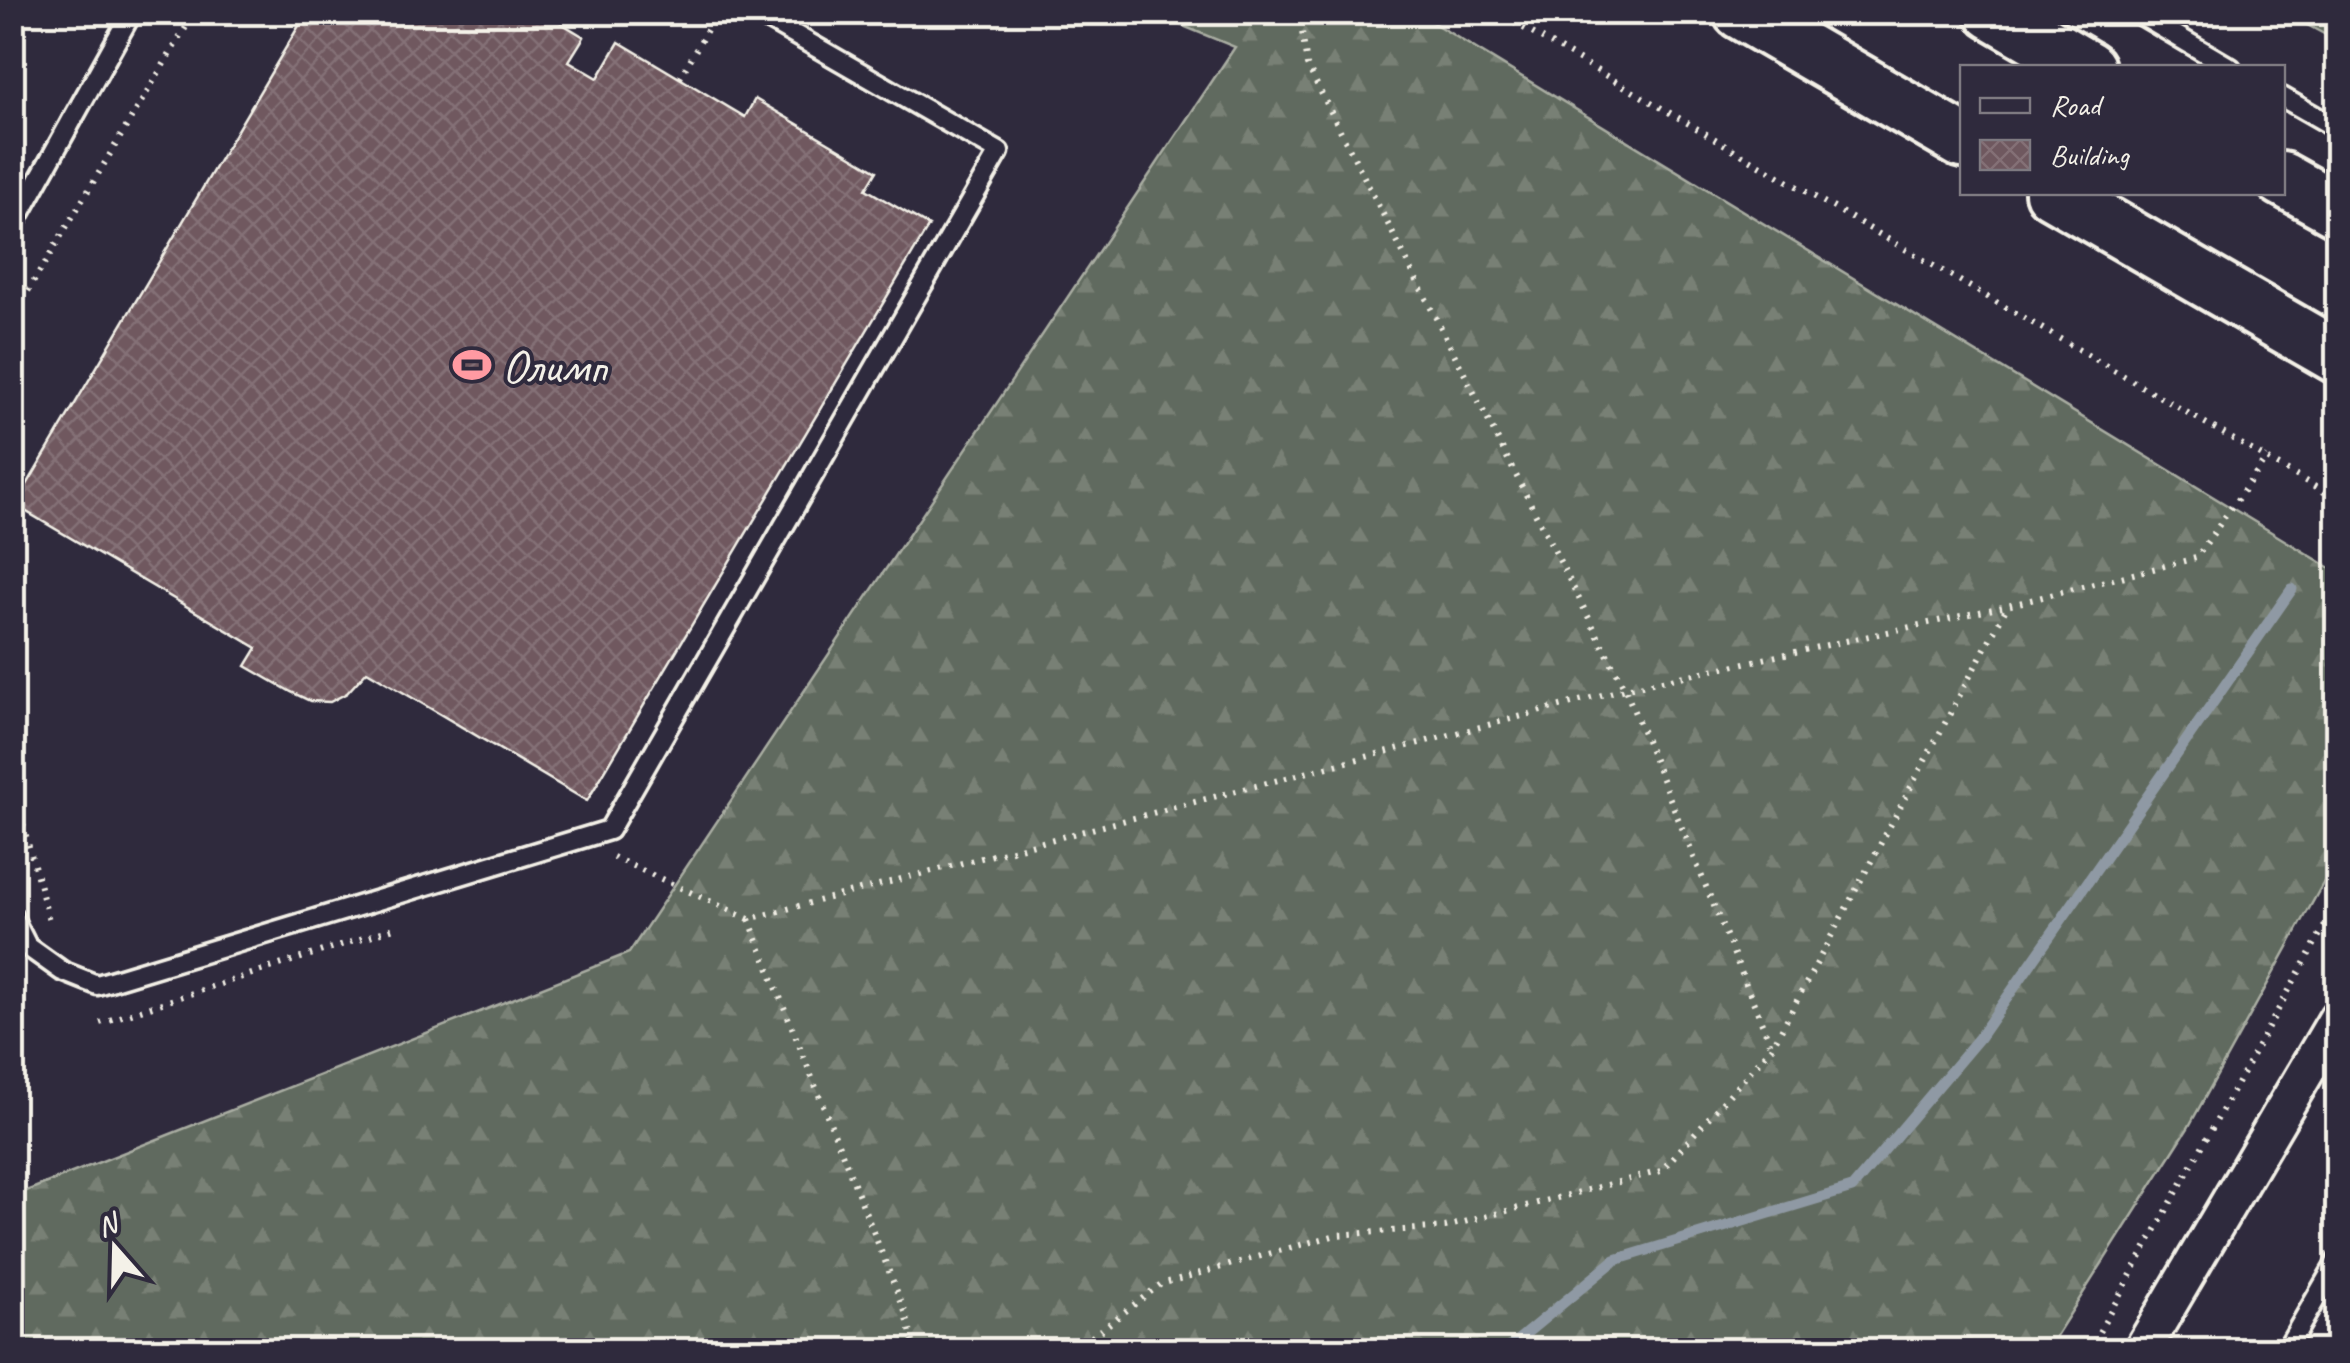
<svg xmlns="http://www.w3.org/2000/svg" width="2350" height="1363" viewBox="0 0 2350 1363" font-family="Caveat,sans-serif">
	<style>
		.forest { fill: url(#forest-firs); stroke: #aaaea3; stroke-width: 2.5 }
		.lines { fill: none; stroke-linecap: round; stroke-linejoin: round }
		.stream { stroke: #8f99a4; stroke-width: 11 }
		.building { fill: url(#building-cross-hatch); stroke: #f4f1e8; stroke-width: 2.5 }
		.lane-casing { stroke: #f4f1e8; stroke-width: 25 }
		.street-casing { stroke: #f4f1e8; stroke-width: 42 }
		.secondary-casing { stroke: #f4f1e8; stroke-width: 60 }
		.path { stroke: #f4f1e8; stroke-width: 6; stroke-dasharray: 2.5 8; stroke-linecap: butt }
		.lane { stroke: #2f2a3d; stroke-width: 18 }
		.street { stroke: #2f2a3d; stroke-width: 35 }
		.secondary { stroke: #2f2a3d; stroke-width: 52 }
		.labels { text-anchor: middle; stroke-width: 8; stroke-linejoin: round; paint-order: stroke }
		.poi-label { font-size: 48px; fill: #f4f1e8; stroke: #2f2a3d; text-anchor: start }
	</style>
	<defs>
		<pattern id="forest-firs" width="22" height="20" patternUnits="userSpaceOnUse" patternTransform="scale(2.5)"><rect width="22" height="20" fill="#616a5e"/><path d="M5 1l3.5 6h-7zM16 11l3.5 6h-7z" fill="#788075"/></pattern>
		<pattern id="building-cross-hatch" width="8" height="8" patternUnits="userSpaceOnUse" patternTransform="scale(2.5)"><rect width="8" height="8" fill="#6f585f"/><path d="M0 0l8 8M0 8l8-8" fill="none" stroke="#847076"/></pattern>
	</defs>
	<rect width="100%" height="100%" fill="#2f2a3d"/>
	<filter id="ink" filterUnits="userSpaceOnUse"><feTurbulence type="fractalNoise" baseFrequency=".01" numOctaves="2"/><feDisplacementMap in="SourceGraphic" scale="20" xChannelSelector="R" yChannelSelector="G"/><feConvolveMatrix kernelMatrix="1 2 1 2 8 2 1 2 1" color-interpolation-filters="sRGB"/></filter>
	<g filter="url(#ink)">
		<path class="forest" d="M 1151,13 L 1417,13 L 2337,572 L 2337,858 L 2188,1128 L 2047,1350 L 13,1350 L 13,1186 L 16,1195 L 629,953 L 1235,47 Z
			M 2285,13 L 2337,13 L 2337,41 Z"/>
		<g class="lines">
			<path class="stream" d="M 1506,1350 L 1615,1260 L 1852,1188 L 1979,1038 L 2292,589"/>
		</g>
		<path class="building" d="M 307,12 L 543,12 L 584,37 L 569,61 L 598,78 L 619,42 L 745,117 L 755,99 L 877,171 L 866,189 L 929,226 L 587,801 L 367,671 L 347,693 L 330,702 L 310,701 L 291,692 L 246,666 L 257,648 L 15,505 Z"/>
		<g class="lines">
			<g class="lane-casing">
				<path id="lane" d="M 2136,12 L 2231,68
					M 2282,97 L 2338,129
					M 12,228 L 132,12
					M 12,916 L 27,946 L 62,971 L 97,985 L 609,830 L 999,152 L 755,12
					M 2286,1350 L 2338,1260"/>
			</g>
			<g class="street-casing">
				<path id="street" d="M 2142,1350 L 2338,1017"/>
			</g>
			<g class="secondary-casing">
				<path id="secondary" d="M 1740,12 L 1962,141
					M 1992,12 L 2088,68
					M 2282,179 L 2338,210
					M 2052,192 L 2338,357"/>
			</g>
			<path class="path" d="M 1299,12 L 1307,65 L 1625,689 L 1771,1045
				M 1496,12 L 2338,500
				M 2314,12 L 2338,26
				M 680,78 L 717,12
				M 12,318 L 195,12
				M 12,784 L 50,924
				M 613,857 L 749,919 L 1625,689 L 2007,606 L 2196,558 L 2267,457
				M 749,919 L 906,1314 L 915,1350
				M 100,1023 L 397,927
				M 1075,1350 L 1161,1284 L 1336,1235 L 1445,1227 L 1661,1171 L 1772,1047 L 2007,607
				M 2089,1350 L 2338,902"/>
			<use href="#lane" class="lane"/>
			<use href="#street" class="street"/>
			<use href="#secondary" class="secondary"/>
		</g>
	</g>
	<defs>
		<g id="stadium-bare" transform="scale(3)"><path d="M0-5a6.5 5 0 1 0 0 10a6.5 5 0 1 0 0-10ZM-3.5-1.8h7v3.6h-7Z" fill="#ff9aa2" stroke="#2f2a3d" stroke-width="2.5" paint-order="stroke"/></g>
	</defs>
	<g fill-rule="evenodd">
		<use href="#stadium-bare" x="472" y="365"/>
	</g>
	<g class="labels">
		<g class="poi-label">
			<text x="502" y="382">Олимп</text>
		</g>
	</g>
	<rect width="2350" height="1363" fill="none" stroke="#2f2a3d" stroke-width="50"/>
	<rect x="25" y="25" width="2300" height="1313" fill="none" stroke="#f4f1e8" stroke-width="4" filter="url(#ink)"/>
	<rect x="1960" y="65" width="325" height="130" fill="#2f2a3d" stroke="#7e7a81" stroke-width="2.5"/>
	<rect x="1980" y="98" width="50" height="15" fill="#2f2a3d" stroke="#7e7a81" stroke-width="2.5"/>
	<text x="2050" y="115" font-size="30" fill="#f4f1e8">Road</text>
	<rect x="1980" y="140" width="50" height="30" fill="url(#building-cross-hatch)" stroke="#7e7a81" stroke-width="2.5"/>
	<text x="2050" y="165" font-size="30" fill="#f4f1e8">Building</text>
	<g transform="translate(115 1248) rotate(340)" stroke="#2f2a3d" stroke-width="8" paint-order="stroke">
	<path d="M0-8L18 38L0 25L-18 38Z" fill="#f4f1e8"/>
	<text y="-15" font-size="28" font-weight="bold" text-anchor="middle" fill="#f4f1e8">N</text>
	</g>
</svg>
